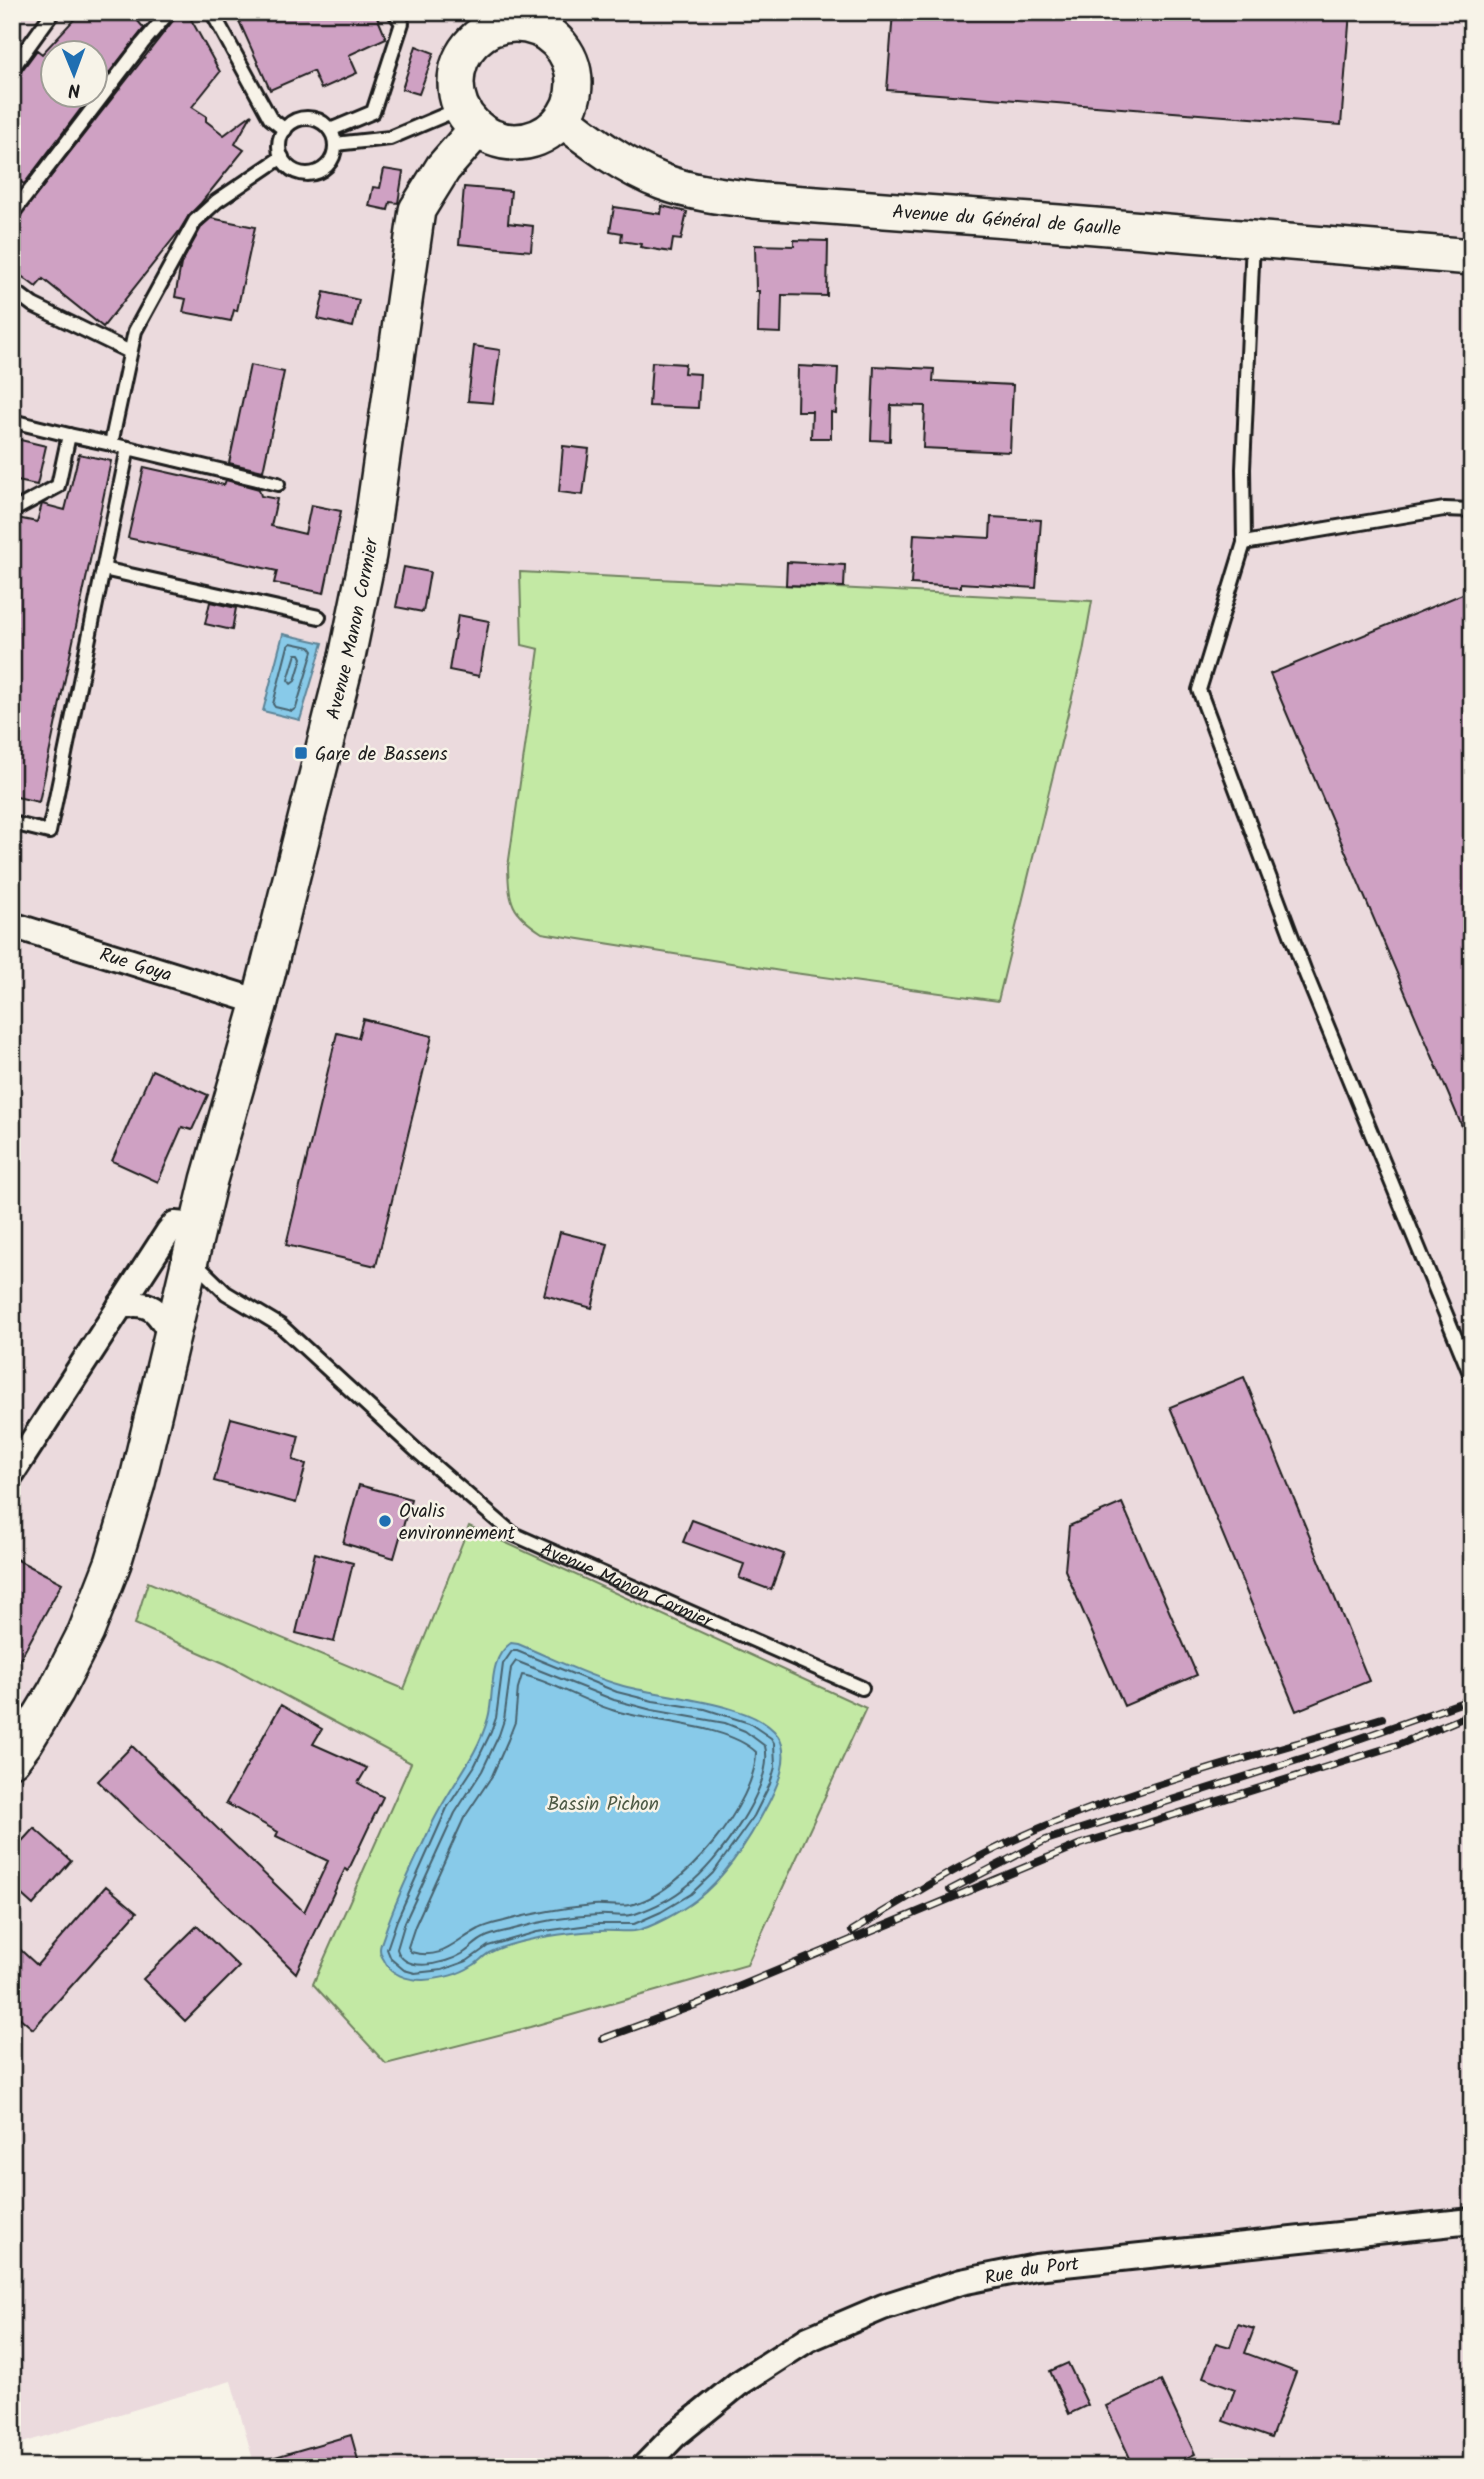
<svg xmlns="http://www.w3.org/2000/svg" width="1484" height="2479" viewBox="0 0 1484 2479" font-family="Kalam,sans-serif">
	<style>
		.built { fill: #ebdadd; fill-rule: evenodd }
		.green { fill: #c3e9a4; stroke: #708260; stroke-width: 2 }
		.water { fill: #88cae9; stroke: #5d8497; stroke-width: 2 }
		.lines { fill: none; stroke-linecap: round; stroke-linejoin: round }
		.shore { stroke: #47626e; stroke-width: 2 }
		.building { fill: #cfa1c3; stroke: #1c1c1c; stroke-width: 2 }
		.lane-casing { stroke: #1c1c1c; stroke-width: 18 }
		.street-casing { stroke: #1c1c1c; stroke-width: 30 }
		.secondary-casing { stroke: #1c1c1c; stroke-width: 40 }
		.lane { stroke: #f7f3e8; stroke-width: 12 }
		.street { stroke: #f7f3e8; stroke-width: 24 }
		.secondary { stroke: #f7f3e8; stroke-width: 35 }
		.rail-casing { stroke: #1c1c1c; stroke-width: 8 }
		.rail { stroke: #f7f3e8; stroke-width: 5; stroke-dasharray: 16; stroke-linecap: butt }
		.poi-dot { fill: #1f6fb2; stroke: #f7f3e8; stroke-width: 2.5 }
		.labels { text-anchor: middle; stroke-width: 5; stroke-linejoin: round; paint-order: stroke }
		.street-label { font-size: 19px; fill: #1c1c1c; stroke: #f7f3e8 }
		.poi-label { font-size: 19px; fill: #1c1c1c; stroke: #f7f3e8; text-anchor: start }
		.park-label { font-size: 19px; fill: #4e5a45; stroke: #f7f3e8 }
	</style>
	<rect width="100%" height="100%" fill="#f7f3e8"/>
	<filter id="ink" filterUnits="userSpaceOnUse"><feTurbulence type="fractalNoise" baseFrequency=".0143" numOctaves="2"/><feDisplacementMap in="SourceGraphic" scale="14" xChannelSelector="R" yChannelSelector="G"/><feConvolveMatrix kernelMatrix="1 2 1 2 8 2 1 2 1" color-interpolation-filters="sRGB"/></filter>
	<g filter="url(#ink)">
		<path class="built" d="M 12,12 L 1472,12 L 1472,2467 L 255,2467 L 231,2381 L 12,2446 ZM 52,52 L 94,52 L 94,94 L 52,94 Z"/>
		<path class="green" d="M 520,572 L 1092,601 L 1083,652 L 998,1001 L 787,972 L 542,933 C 511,913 509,903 508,867 L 539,649 L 522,645 Z
			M 469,1526 L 866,1708 L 747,1965 L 530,2027 L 386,2064 L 313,1984 L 411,1763 L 226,1664 L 135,1624 L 148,1582 L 404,1689 Z"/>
		<path class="water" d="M 283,634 L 323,643 L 300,720 L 263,711 Z
			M 511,1643 L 518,1644 C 552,1658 585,1675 620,1685 C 659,1697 756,1702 778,1736 C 791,1756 778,1784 769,1802 C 751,1837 727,1876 696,1900 C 683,1910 650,1929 634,1931 C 623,1932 610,1930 599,1931 C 569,1932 518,1939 491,1952 C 484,1955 479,1962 472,1966 C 458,1975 440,1979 423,1980 C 408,1980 390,1975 384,1960 C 382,1957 380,1953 380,1949 C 380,1944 384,1937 385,1932 C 397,1896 415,1861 431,1826 C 448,1789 477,1758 488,1718 C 495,1694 487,1659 511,1643 Z"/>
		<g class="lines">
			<path class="shore" d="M 291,643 L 310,647 L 313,651 L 296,708 L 292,711 L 275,707 L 273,704 L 288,646 Z
				M 296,654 L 300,654 L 302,658 L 295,681 L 291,684 L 288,680 Z
				M 512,1651 L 517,1651 L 617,1692 L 653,1701 L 705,1709 L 749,1723 L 771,1738 L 774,1743 L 775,1767 L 770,1784 L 754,1816 L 713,1873 L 691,1894 L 661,1912 L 634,1924 L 597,1924 L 537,1932 L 488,1946 L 467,1961 L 442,1970 L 415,1973 L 404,1970 L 391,1959 L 387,1949 L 397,1920 L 447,1808 L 474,1767 L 491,1732 L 496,1718 L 503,1664 Z
				M 516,1661 L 614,1700 L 652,1710 L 725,1723 L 745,1731 L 765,1746 C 775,1786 717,1863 687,1886 C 673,1898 652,1908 635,1914 C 624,1918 610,1914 598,1915 C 570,1916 541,1921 514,1929 C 504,1932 493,1933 484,1938 C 476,1942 470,1949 462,1954 C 445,1964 404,1974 397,1949 L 405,1922 L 455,1813 L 482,1771 L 499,1735 L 504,1720 L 511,1668 Z
				M 522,1675 C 547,1679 585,1702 612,1710 C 653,1723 726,1724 756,1752 C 757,1802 681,1895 630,1905 C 618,1907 605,1904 593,1905 C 562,1908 533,1913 504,1921 C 496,1923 486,1925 479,1929 C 455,1941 443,1961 411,1952 L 408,1947 L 415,1926 L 464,1818 L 492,1776 L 508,1740 L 515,1722 L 518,1688 Z"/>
		</g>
		<path class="building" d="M 81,12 L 130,12 L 144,28 L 94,92 L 94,52 L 52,52 L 52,94 L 92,94 L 24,184 L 12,176 L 12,84 L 37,50 L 42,54 Z
			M 180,12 L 187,12 L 220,72 L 192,107 L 206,116 L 206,121 L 224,135 L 252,114 L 235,144 L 244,150 L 201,203 L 189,215 L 180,230 L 103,327 L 43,279 L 36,287 L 12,269 L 12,226 Z
			M 235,12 L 375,12 L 386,38 L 349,55 L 357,73 L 321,89 L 313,71 L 270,90 Z
			M 893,12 L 1350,12 L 1341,125 L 887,90 Z
			M 416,46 L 434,53 L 419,94 L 402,89 Z
			M 384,169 L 403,172 L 398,203 L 390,202 L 388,210 L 369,206 L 373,187 L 380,188 Z
			M 464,187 L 511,191 L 508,223 L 533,226 L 531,251 L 459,244 Z
			M 662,206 L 687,212 L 681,240 L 673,239 L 671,252 L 640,247 L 641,244 L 621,241 L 622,233 L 610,231 L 614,207 L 661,214 Z
			M 211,218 L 255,227 L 237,311 L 234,310 L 231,321 L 183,312 L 186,299 L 175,297 L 181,264 L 202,226 Z
			M 794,240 L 828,241 L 827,296 L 782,295 L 781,333 L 758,332 L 759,291 L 756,291 L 755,245 L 794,246 Z
			M 324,292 L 359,300 L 353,327 L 318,319 Z
			M 474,346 L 500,350 L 493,403 L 468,401 Z
			M 652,362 L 685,364 L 684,373 L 700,374 L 698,408 L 649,406 Z
			M 250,365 L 284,372 L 263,471 L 229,463 Z
			M 798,366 L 838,368 L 836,413 L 831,412 L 831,438 L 811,438 L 812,411 L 797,411 Z
			M 874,366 L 934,369 L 933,381 L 1013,385 L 1010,452 L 923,448 L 925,406 L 891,405 L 890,441 L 871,440 Z
			M 12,438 L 46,446 L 37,485 L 12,480 Z
			M 563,446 L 589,449 L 583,495 L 559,492 Z
			M 79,454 L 111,461 L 39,802 L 12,796 L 12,542 L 17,518 L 37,522 L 42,504 L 65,510 Z
			M 144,467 L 224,485 L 226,480 L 259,489 L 261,496 L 277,499 L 271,526 L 305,534 L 311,505 L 341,511 L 324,593 L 274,583 L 277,571 L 128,538 Z
			M 991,517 L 1041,520 L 1036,588 L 961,583 L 961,587 L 911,584 L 914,534 L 990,538 Z
			M 787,562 L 845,565 L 844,587 L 786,585 Z
			M 404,567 L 430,572 L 423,612 L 396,607 Z
			M 1472,590 L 1472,1150 L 1270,674 Z
			M 210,602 L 236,608 L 232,630 L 205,624 Z
			M 458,615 L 489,621 L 479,676 L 449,670 Z
			M 363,1019 L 432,1036 L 376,1266 L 286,1245 L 337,1033 L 358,1038 Z
			M 152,1070 L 208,1095 L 192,1130 L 182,1127 L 158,1182 L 112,1161 Z
			M 560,1232 L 608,1244 L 592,1308 L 544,1295 Z
			M 1244,1377 L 1369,1681 L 1296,1711 L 1170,1407 Z
			M 231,1418 L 299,1436 L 293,1460 L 306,1464 L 296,1503 L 214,1481 Z
			M 359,1485 L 411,1499 L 394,1558 L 343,1543 Z
			M 1122,1503 L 1197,1675 L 1124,1706 L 1065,1570 L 1069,1526 Z
			M 692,1520 L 784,1554 L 771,1590 L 739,1578 L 744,1564 L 683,1542 Z
			M 315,1553 L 353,1563 L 334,1642 L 296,1633 Z
			M 12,1557 L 62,1583 L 12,1674 Z
			M 281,1705 L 322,1729 L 313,1744 L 367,1768 L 358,1783 L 383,1797 L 348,1871 L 345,1869 L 296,1973 L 98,1781 L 132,1746 L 304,1912 L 328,1861 L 276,1836 L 278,1832 L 226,1803 Z
			M 34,1828 L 71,1861 L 33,1905 L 12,1886 L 12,1852 Z
			M 106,1886 L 137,1912 L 33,2029 L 12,2011 L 12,1942 L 37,1965 Z
			M 197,1926 L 239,1967 L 185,2021 L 143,1979 Z
			M 1238,2324 L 1254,2329 L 1245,2353 L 1296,2372 L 1271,2438 L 1223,2421 L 1235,2389 L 1203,2377 L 1216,2343 L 1230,2347 Z
			M 1068,2363 L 1088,2405 L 1069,2414 L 1050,2371 Z
			M 1161,2381 L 1195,2454 L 1167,2467 L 1134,2467 L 1106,2406 Z
			M 351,2435 L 360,2467 L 323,2467 L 322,2462 L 305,2467 L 259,2467 L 258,2462 Z"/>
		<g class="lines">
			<g class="lane-casing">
				<g id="lane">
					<path d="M 212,12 L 270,118 L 285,130"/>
					<path d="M 12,69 L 53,12"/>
					<circle cx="307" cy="146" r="28"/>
					<path d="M 330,130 L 373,112 L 402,23 L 394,12"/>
					<path d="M 335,144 L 390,138 L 461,108"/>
					<path d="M 12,214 L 142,44 L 169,12"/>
					<path d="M 1253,241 L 1243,469 L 1244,543 L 1199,690 L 1305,972 L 1472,1378"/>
					<path d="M 12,289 L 33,305 L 130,352"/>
					<path d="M 12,421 L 69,435"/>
					<path d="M 278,484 L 111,444 L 135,331 L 195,221 L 217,201 L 282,157"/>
					<path d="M 12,511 L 58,486 L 69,435 L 111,444"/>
					<path d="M 1244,543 L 1444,509 L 1472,510"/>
					<path d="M 103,569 L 319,617"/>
					<path d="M 12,823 L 49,832 L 128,448"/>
					<path id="s1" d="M 193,1261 L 226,1293 L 281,1326 L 417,1451 L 513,1534 L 862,1688"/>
				</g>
			</g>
			<g class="street-casing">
				<g id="street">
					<path d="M 518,12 L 518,23"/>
					<path id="s2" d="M 12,925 L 260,1002"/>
					<path d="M 120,1306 C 151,1299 158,1311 172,1335"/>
					<path d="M 12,1473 L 169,1231 L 175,1224 L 198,1226"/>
					<path id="s3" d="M 644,2467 L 675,2435 L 738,2384 L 808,2339 L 883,2307 L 961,2282 L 1036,2267 L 1472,2221"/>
				</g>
			</g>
			<g class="secondary-casing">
				<g id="secondary">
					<circle cx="515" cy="83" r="59"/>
					<path id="s4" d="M 562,119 C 593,143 626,168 663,182 C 695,194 730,197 763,201 L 1059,223 L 1472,257"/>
					<path id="s5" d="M 12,1759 L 25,1742 L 56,1691 L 86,1632 L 113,1563 L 137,1483 L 209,1180 L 260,1002 L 347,657 L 368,555 L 417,210 L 443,168 L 477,129"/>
				</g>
			</g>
			<use href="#lane" class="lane"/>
			<use href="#street" class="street"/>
			<use href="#secondary" class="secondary"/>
			<g class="rail-casing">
				<path id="rail" d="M 950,1890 L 1046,1840 L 1307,1757 L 1472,1699
					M 852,1931 C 922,1888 991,1846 1068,1817 C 1170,1777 1278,1750 1382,1718
					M 602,2039 L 695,2005 L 1081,1844 L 1400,1744 L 1472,1714"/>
			</g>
			<use href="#rail" class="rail"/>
		</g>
	</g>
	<g class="poi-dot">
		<rect x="294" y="746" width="14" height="14" rx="3.5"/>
		<circle cx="385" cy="1521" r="7"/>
	</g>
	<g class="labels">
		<g class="street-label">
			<text dy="7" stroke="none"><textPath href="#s4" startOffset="466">Avenue du Général de Gaulle</textPath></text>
			<text dy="7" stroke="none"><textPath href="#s5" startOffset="1186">Avenue Manon Cormier</textPath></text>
			<text dy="7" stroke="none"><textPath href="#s2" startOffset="130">Rue Goya</textPath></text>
			<text dy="7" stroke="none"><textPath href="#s1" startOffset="546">Avenue Manon Cormier</textPath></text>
			<text dy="7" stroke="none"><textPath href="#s3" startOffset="444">Rue du Port</textPath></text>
		</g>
		<g class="poi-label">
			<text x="315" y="760">Gare de Bassens</text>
			<text x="399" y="1517">Ovalis<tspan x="399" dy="22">environnement</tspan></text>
		</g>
		<g class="park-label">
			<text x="603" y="1810">Bassin Pichon</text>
		</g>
	</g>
	<rect width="1484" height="2479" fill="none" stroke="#f7f3e8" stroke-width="42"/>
	<rect x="21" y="21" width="1442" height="2437" fill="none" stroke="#1c1c1c" stroke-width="2.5" filter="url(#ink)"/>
	<g transform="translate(74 74) rotate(179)"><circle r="33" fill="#f7f3e8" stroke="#9f9d96" stroke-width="2"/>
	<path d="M0-5L12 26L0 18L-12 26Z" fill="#1f6fb2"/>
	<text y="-10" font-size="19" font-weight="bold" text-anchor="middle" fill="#1c1c1c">N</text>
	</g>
</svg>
